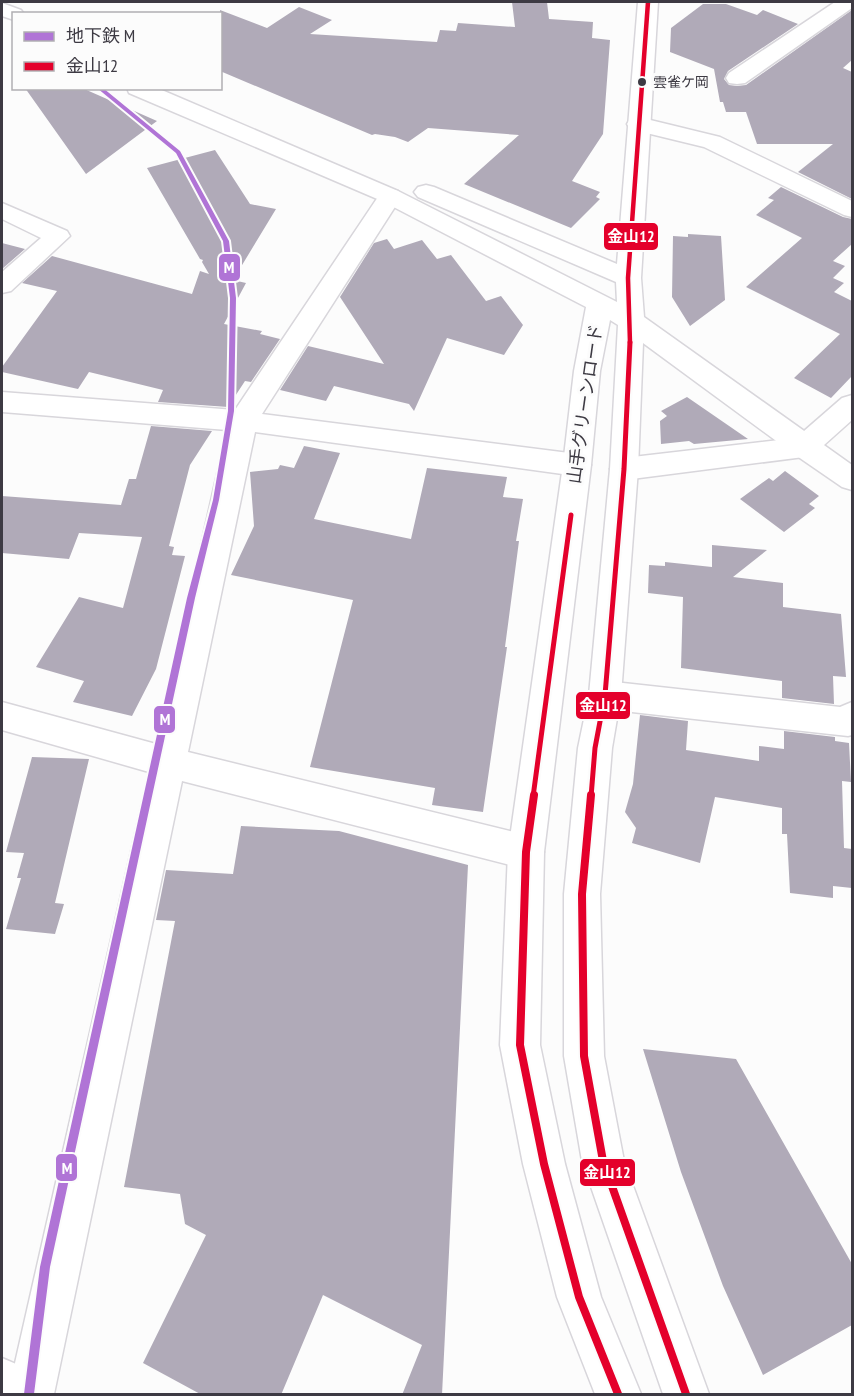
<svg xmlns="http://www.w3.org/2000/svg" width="854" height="1396" viewBox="0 0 854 1396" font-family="'PT Sans Narrow','Noto Sans JP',sans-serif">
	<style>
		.building { fill: #b0aab8 }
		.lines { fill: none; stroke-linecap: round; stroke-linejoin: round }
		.minor-casing { stroke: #d8d6db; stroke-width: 3 }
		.tertiary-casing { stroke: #d8d6db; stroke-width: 3 }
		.minor { fill: #fff; fill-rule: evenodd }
		.tertiary { fill: #fff; fill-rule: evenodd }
		.bus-1-far2-casing { stroke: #fcfcfc; stroke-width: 8 }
		.bus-1-far1-casing { stroke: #fcfcfc; stroke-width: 10 }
		.bus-1-casing { stroke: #fcfcfc; stroke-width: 12 }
		.bus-1-far2 { stroke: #e4002b; stroke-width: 4.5 }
		.bus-1-far1 { stroke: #e4002b; stroke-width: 5 }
		.bus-1 { stroke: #e4002b; stroke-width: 8 }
		.metro-1-casing { stroke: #fcfcfc; stroke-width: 4 }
		.metro-1 { fill: #b074d6; fill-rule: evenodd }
		.bus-dot { fill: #3d3a43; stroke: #fcfcfc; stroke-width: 2 }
		.labels { text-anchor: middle; stroke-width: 6; stroke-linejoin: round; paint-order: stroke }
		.far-bus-label { font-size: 14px; fill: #3d3a43; stroke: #fcfcfc; text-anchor: start }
		.street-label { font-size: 18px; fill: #3d3a43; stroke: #fcfcfc }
		.line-badge { stroke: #fcfcfc; stroke-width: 2 }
		.badge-label { font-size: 16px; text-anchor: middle; font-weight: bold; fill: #fff }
	</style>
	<rect width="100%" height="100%" fill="#fcfcfc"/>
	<path class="building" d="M 512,2 L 547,2 L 549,19 L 593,22 L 592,38 L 610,40 L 603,134 L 572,181 L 600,192 L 596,197 L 600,199 L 571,228 L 464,184 L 519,135 L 428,128 L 408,142 L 395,137 L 375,134 L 372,135 L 220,71 L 220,10 L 267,28 L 299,7 L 332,20 L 310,34 L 437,42 L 440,30 L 456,31 L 458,23 L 515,27 Z
		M 703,4 L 726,4 L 757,15 L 763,10 L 798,24 L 728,71 L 724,79 L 729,85 L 737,86 L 746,85 L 852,10 L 852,60 L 843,68 L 852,72 L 852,199 L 798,172 L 833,144 L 757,144 L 746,112 L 726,112 L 723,102 L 720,102 L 714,69 L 670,52 L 671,28 Z
		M 25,88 L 82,88 L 157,121 L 86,174 Z
		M 215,150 L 250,204 L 276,209 L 233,280 L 246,283 L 224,324 L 262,331 L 260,334 L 280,339 L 251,382 L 245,381 L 228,407 L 158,402 L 163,390 L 89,372 L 78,389 L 2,372 L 2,367 L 57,291 L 22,283 L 52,256 L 192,294 L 200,271 L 209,274 L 202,262 L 203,260 L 200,259 L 147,168 Z
		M 781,187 L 843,217 L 852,219 L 852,244 L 833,261 L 845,266 L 833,278 L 844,283 L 834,292 L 852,301 L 852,376 L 831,398 L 794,378 L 840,334 L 746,287 L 802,238 L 756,215 L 774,200 L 768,198 Z
		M 688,234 L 721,236 L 725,300 L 690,326 L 672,297 L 673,236 L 688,237 Z
		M 387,239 L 394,249 L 422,240 L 437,259 L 451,255 L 486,301 L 501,296 L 523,325 L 504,355 L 447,338 L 414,411 L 409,404 L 334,386 L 326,401 L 280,390 L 308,346 L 384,364 L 340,297 L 374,243 Z
		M 2,243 L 25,249 L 2,269 Z
		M 687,397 L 748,439 L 694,444 L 689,441 L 661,444 L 660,421 L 667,416 L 661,411 Z
		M 151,426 L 212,431 L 190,465 L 169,546 L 174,547 L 172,555 L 185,556 L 156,669 L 132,716 L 73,702 L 84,681 L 36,667 L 79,597 L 123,608 L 142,537 L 79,533 L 69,559 L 2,553 L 2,496 L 121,505 L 129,479 L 136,479 Z
		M 304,446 L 340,453 L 314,519 L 411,539 L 427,468 L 507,477 L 503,497 L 523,499 L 516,541 L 519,541 L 505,647 L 507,647 L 483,812 L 432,805 L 435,788 L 310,767 L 353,600 L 231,575 L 254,526 L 250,472 L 278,469 L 280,465 L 294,468 Z
		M 785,471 L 819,496 L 809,504 L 815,508 L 784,532 L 740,499 L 769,478 L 773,481 Z
		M 712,545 L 767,550 L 733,577 L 783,583 L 783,607 L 841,614 L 846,677 L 833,676 L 834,704 L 782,698 L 782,681 L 681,668 L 683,597 L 648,593 L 649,565 L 665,566 L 665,562 L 712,567 Z
		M 640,715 L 688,721 L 686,750 L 759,761 L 759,746 L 784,749 L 784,731 L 835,737 L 835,741 L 849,743 L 851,782 L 842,781 L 844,848 L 852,849 L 852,888 L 833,886 L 833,898 L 790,893 L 787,834 L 782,834 L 782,808 L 715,797 L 700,863 L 632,843 L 636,828 L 625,812 L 633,784 Z
		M 32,757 L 89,759 L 55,903 L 64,904 L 55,934 L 6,929 L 21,878 L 17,878 L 24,853 L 6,852 Z
		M 241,826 L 339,831 L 468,865 L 442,1395 L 402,1395 L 422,1345 L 323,1295 L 281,1395 L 202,1395 L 143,1363 L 206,1235 L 185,1224 L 180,1194 L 124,1187 L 175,921 L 156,920 L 166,870 L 233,874 Z
		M 643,1049 L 736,1059 L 852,1264 L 852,1325 L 763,1375 L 723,1286 L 681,1172 Z"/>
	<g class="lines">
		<g class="minor-casing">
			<path id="minor" d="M 835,2 L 852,2 L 852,8 L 745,83 L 737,84 L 729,83 L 726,78 L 729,73 Z
				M 638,117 L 720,137 L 852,201 L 852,217 L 844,215 L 704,147 L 630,129 L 627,124 L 630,119 Z
				M 390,189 L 398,191 L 402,196 L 262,414 L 577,454 L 587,458 L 591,465 L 587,472 L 577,476 L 255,432 L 188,752 L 526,835 L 539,840 L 544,852 L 539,864 L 526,869 L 182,781 L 54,1394 L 8,1394 L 149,772 L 2,730 L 2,702 L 156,744 L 227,430 L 2,412 L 2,392 L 235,410 L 382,191 Z
				M 2,203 L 67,231 L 70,236 L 11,291 L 2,293 L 2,272 L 41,238 L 2,219 Z
				M 852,395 L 852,420 L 814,454 L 804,457 L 624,480 L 614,476 L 610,469 L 614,462 L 624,458 L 796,438 L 842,398 Z
				M 605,681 L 840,707 L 852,702 L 852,735 L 848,736 L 605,709 L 593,705 L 589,695 L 593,685 Z"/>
		</g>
		<g class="tertiary-casing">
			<path id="tertiary" d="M 638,2 L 658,2 L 641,278 L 644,317 L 852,465 L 852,490 L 842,487 L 794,454 L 643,343 L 638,469 L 621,695 L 612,748 L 600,894 L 604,1056 L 624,1161 L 709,1394 L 663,1394 L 582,1161 L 564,1056 L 564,894 L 578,748 L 589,695 L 610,469 L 618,325 L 610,320 L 600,371 L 591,465 L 544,852 L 540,1045 L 565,1164 L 601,1297 L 641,1394 L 595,1394 L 557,1297 L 523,1164 L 500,1045 L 508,852 L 563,465 L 574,371 L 586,307 L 382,201 L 129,93 L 127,88 L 157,88 L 398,191 L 617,302 L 616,282 L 418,197 L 414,192 L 418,187 L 426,185 L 434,187 L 617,264 Z
				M 2,3 L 21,10 L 24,14 L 14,14 L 14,20 L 2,16 Z
				M 2,1358 C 23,1367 38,1372 45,1394 L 2,1394 Z"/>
		</g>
		<use href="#minor" class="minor"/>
		<use href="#tertiary" class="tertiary"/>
		<g class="bus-1-far2-casing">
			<path id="bus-1-far2" d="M 630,343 L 628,278 L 648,2"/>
		</g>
		<g class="bus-1-far1-casing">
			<path id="bus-1-far1" d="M 533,797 L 571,515
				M 591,797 L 595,748 L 605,695 L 624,469 L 630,342"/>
		</g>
		<g class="bus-1-casing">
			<path id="bus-1" d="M 534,795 L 526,852 L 520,1045 L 544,1164 L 579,1297 L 618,1394
				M 591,795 L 582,894 L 584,1056 L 603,1161 L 686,1394"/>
		</g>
		<use href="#bus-1-far2" class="bus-1-far2"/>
		<use href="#bus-1-far1" class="bus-1-far1"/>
		<use href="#bus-1" class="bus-1"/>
		<g class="metro-1-casing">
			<path id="metro-1" d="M 97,88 L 103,88 L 180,151 L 229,241 L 236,298 L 234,411 L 219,500 L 195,598 L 50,1267 L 34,1394 L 24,1394 L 40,1267 L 187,598 L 213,500 L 228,411 L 230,298 L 223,241 L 176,153 Z"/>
		</g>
		<use href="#metro-1" class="metro-1"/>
	</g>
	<circle class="bus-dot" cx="642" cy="82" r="5"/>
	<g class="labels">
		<g class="far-bus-label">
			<text x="653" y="87">雲雀ケ岡</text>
		</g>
		<g class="street-label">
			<text transform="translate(585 404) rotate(-82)" y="6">山手グリーンロード</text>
		</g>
	</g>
	<g class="line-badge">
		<rect x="603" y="222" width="56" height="29" rx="6" fill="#e4002b"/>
		<rect x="218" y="253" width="23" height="29" rx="6" fill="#b074d6"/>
		<rect x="575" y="691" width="56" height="29" rx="6" fill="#e4002b"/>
		<rect x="153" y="705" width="23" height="29" rx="6" fill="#b074d6"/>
		<rect x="55" y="1153" width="23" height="29" rx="6" fill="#b074d6"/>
		<rect x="579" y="1158" width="57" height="29" rx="6" fill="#e4002b"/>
	</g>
	<g class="badge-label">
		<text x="631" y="242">金山12</text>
		<text x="229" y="273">M</text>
		<text x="603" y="711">金山12</text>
		<text x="165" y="725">M</text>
		<text x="67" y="1174">M</text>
		<text x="607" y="1178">金山12</text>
	</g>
	<rect width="854" height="1396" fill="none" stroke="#3d3a43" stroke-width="6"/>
	<rect x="12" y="12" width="210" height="78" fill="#fcfcfc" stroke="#b0aeb2" stroke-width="1.5"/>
	<rect x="24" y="32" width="30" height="9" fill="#b074d6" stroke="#b0aeb2" stroke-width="1.5"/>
	<text x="66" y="42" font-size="18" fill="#3d3a43">地下鉄 M</text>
	<rect x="24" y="62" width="30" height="9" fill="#e4002b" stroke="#b0aeb2" stroke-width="1.5"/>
	<text x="66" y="72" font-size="18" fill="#3d3a43">金山12</text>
</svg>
